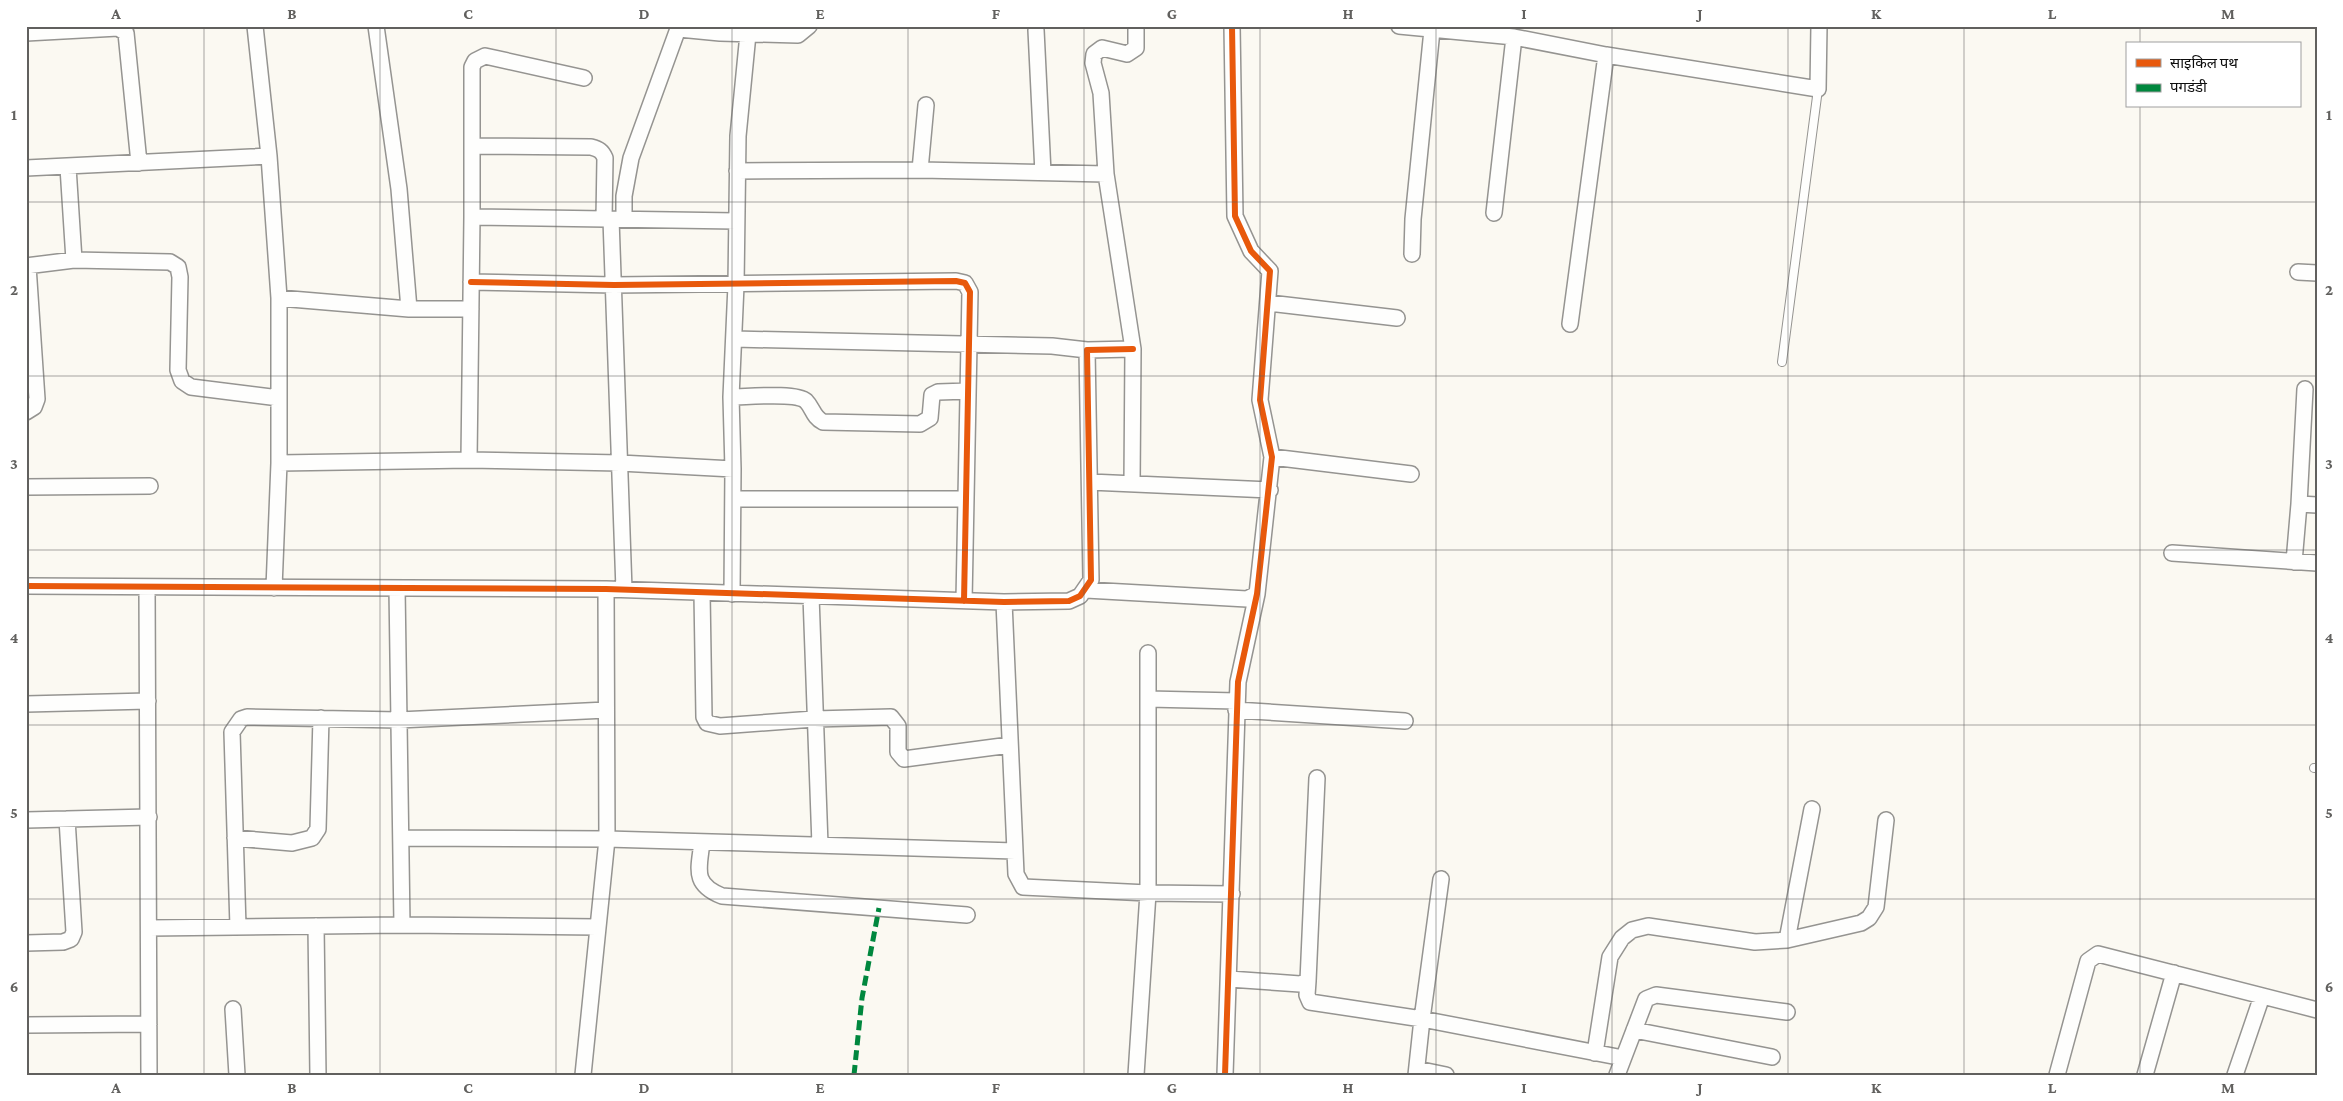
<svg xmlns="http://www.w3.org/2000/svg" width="2343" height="1101" viewBox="0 0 2343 1101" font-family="'Crimson Pro','Noto Sans Devanagari',serif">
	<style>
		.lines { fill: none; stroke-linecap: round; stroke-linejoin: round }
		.service-casing { stroke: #959491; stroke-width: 10 }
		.minor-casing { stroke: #959491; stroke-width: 18 }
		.service { stroke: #fefefd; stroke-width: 8 }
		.minor { stroke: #fefefd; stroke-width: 15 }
		.quiet { stroke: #00873e; stroke-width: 5; stroke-dasharray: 10 5; stroke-linecap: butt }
		.cycleway-casing { stroke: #fff; stroke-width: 9 }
		.cycleway { stroke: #e8590c; stroke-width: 6 }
		.grid { fill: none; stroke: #61605e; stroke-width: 1; stroke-opacity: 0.55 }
		.neatline { fill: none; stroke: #61605e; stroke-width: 2 }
		.grid-label { font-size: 16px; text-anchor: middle; font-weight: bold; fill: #61605e }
	</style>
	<rect width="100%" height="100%" fill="#fbf9f2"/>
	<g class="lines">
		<g class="service-casing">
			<path id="service" d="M 1782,362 L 1818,89
				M 2314,768 L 2317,768"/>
		</g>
		<g class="minor-casing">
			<path id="minor" d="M 255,26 L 269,156 L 279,298 L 279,463 L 274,588
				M 376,26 L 399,189 L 409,309
				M 1399,26 L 1514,37 L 1606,55 L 1818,89 L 1819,26
				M 679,29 L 720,33 L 798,35 L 809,26
				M 1036,30 L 1043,173
				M 26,33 L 118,28 L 126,33 L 139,163
				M 472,146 L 591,147 C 599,149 602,151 605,158 L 604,219
				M 68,167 L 74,260
				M 26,168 L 269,156
				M 920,170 L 1106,174
				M 737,171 L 920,170 L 926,105
				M 1494,213 L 1514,37
				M 472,217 L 472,67 L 475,61 L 485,56 L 584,78
				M 611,219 L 624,590
				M 624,219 L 624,196 L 631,158 L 679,26
				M 1412,254 L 1413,219 L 1432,30
				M 26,266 L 74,260 L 170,262 L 178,267 L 180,277 L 178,370 L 182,381 L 191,387 L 279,398
				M 2298,272 L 2317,273
				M 471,282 L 614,285 L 956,281 L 965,283 L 970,292 L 964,601
				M 279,298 L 409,309 L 471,309
				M 1269,303 L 1397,318
				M 1570,324 L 1606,55
				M 734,339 L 1052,346 L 1087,350
				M 731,397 C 747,397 796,392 806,401 C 813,408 813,417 823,422 L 920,424 L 930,418 L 932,395 L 938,392 L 968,391
				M 26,412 L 34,407 L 37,399 L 28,266
				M 1272,457 L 1411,474
				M 469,460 L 472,217 L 736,221
				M 279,463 L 469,460 L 620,463 L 733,469
				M 1090,482 L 1270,490
				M 1132,484 L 1133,349 L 1106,174 L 1101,93 L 1093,63 L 1094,54 L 1102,48 L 1127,54 L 1136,48 L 1136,26
				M 26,487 L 150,486
				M 733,499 L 966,499
				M 2299,504 L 2317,505
				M 2172,553 L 2317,563
				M 2294,562 L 2299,504 L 2305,389
				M 26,586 L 606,589 L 1004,602 L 1069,601 L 1080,596 L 1091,580 L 1087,350 L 1133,349
				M 147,587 L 149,1075
				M 397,588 L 402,925
				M 1086,590 L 1247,599 L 1257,594
				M 702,593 L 704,717 L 707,723 L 720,726 L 814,719 L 891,717 L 898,726 L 898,752 L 904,759 L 1010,745
				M 732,594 L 733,469 L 731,397 L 736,285 L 738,136 L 748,34
				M 811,596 L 820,845
				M 1004,602 L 1016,874 L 1023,887 L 1148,893 L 1232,894
				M 1148,699 L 1237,701
				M 26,704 L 148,701
				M 1236,710 L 1405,721
				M 26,820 L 149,817
				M 235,838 L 292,843 L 312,838 L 318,829 L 321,718
				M 401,838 L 607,839 L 1015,851
				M 702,842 C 699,869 692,884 722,896 L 967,915
				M 316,926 L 318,1075
				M 238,927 L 232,732 L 241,719 L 247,717 L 399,720 L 606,710
				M 149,928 L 402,925 L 597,927
				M 1787,940 L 1812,809
				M 26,943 L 63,942 L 71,939 L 74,932 L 67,819
				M 1229,979 L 1300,984 L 1308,981 L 1317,778
				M 1308,981 L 1307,995 L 1310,1002 L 1422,1019 L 1623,1058
				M 233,1009 L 237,1075
				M 26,1025 L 149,1024
				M 1634,1030 L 1772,1057
				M 1595,1053 L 1610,957 L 1622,938 L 1632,930 L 1648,926 L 1755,942 L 1787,940 L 1861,923 L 1869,918 L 1876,907 L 1886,820
				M 1417,1069 L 1446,1075
				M 583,1075 L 607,839 L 606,589
				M 1136,1075 L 1148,893 L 1148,653
				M 1225,1075 L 1238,682 L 1257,594 L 1272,457 L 1260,400 L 1270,271 L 1251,251 L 1235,216 L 1232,26
				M 1416,1075 L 1422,1019 L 1441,879
				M 1617,1075 L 1646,999 L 1656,995 L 1787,1012
				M 2057,1075 L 2088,961 L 2098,954 L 2317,1010
				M 2145,1075 L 2174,973
				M 2235,1075 L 2262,996"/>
		</g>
		<use href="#service" class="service"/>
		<use href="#minor" class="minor"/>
		<path class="quiet" d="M 854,1075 L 862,998 L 879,908"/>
		<g class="cycleway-casing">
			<path id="cycleway" d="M 471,282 L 614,285 L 956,281 L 965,283 L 970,292 L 964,601
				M 26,586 L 606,589 L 1004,602 L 1069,601 L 1080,596 L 1091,580 L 1087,350 L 1133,349
				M 1225,1075 L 1238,682 L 1257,594 L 1272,457 L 1260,400 L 1270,271 L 1251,251 L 1235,216 L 1232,26"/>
		</g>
		<use href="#cycleway" class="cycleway"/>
	</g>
	<path class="grid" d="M 204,26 L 204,1075M 380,26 L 380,1075M 556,26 L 556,1075M 732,26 L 732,1075M 908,26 L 908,1075M 1084,26 L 1084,1075M 1260,26 L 1260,1075M 1436,26 L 1436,1075M 1612,26 L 1612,1075M 1788,26 L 1788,1075M 1964,26 L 1964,1075M 2140,26 L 2140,44M 2140,106 L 2140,1075M 26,202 L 2317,202M 26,376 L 2317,376M 26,550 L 2317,550M 26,725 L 2317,725M 26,899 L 2317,899"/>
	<rect width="2343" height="1101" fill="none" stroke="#ffffff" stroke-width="55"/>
	<rect x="2126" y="42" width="175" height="65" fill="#ffffff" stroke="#9f9f9f"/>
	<rect x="2136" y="59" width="25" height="8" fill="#e8590c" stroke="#9f9f9f"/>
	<text x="2170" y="68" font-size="15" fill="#0e0e0e">साइकिल पथ</text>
	<rect x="2136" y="84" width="25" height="8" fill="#00873e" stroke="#9f9f9f"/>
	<text x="2170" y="92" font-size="15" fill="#0e0e0e">पगडंडी</text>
	<rect x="28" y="28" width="2288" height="1046" class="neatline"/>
	<g class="grid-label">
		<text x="116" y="19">A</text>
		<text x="292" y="19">B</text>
		<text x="468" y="19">C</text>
		<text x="644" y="19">D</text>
		<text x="820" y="19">E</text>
		<text x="996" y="19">F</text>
		<text x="1172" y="19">G</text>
		<text x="1348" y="19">H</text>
		<text x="1524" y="19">I</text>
		<text x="1700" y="19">J</text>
		<text x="1876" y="19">K</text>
		<text x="2052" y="19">L</text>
		<text x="2228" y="19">M</text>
		<text x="14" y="120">1</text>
		<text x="2329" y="120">1</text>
		<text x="14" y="295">2</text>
		<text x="2329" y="295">2</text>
		<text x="14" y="469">3</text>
		<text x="2329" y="469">3</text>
		<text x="14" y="643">4</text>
		<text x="2329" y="643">4</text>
		<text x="14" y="818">5</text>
		<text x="2329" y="818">5</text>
		<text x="14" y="992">6</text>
		<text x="2329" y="992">6</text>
		<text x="116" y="1093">A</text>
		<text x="292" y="1093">B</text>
		<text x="468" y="1093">C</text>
		<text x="644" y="1093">D</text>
		<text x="820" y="1093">E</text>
		<text x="996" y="1093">F</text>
		<text x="1172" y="1093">G</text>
		<text x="1348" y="1093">H</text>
		<text x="1524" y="1093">I</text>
		<text x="1700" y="1093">J</text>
		<text x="1876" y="1093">K</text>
		<text x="2052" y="1093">L</text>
		<text x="2228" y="1093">M</text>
	</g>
</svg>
